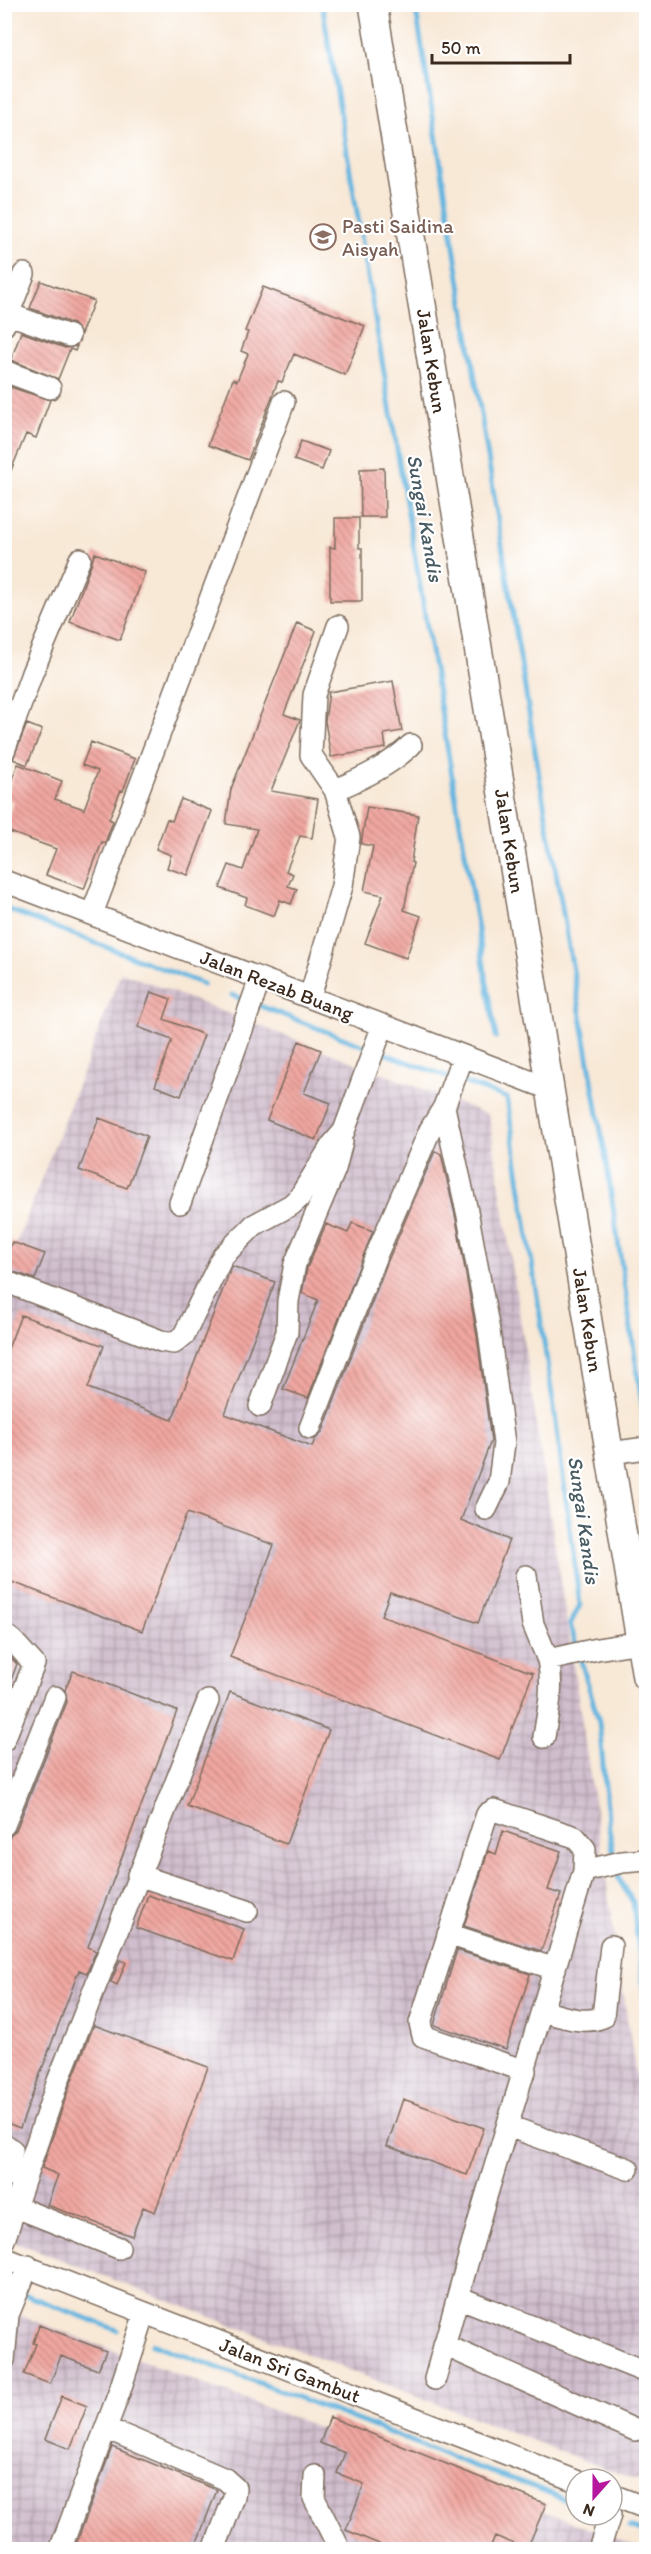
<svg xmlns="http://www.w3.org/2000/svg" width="651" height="2554" viewBox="0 0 651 2554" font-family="Itim,sans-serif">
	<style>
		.industrial { fill: url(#industrial-grid) }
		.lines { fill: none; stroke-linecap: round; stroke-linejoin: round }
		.stream { stroke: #64b5df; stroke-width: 5 }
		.building { fill: url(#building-back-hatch) }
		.minor-casing { stroke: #7d6c5e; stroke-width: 24 }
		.major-casing { stroke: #7d6c5e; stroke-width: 30 }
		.minor { stroke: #fff; stroke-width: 21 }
		.major { stroke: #fff; stroke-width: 27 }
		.labels { text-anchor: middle; stroke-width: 4.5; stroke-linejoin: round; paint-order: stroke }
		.education-label { font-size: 20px; fill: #785e54; stroke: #fff; text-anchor: start }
		.street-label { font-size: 20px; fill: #3b2a1e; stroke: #fff }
		.water-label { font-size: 21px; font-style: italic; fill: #495b62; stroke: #fff }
	</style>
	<defs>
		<pattern id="industrial-grid" width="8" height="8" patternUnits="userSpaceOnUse" patternTransform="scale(1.5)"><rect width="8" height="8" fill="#d0bdcd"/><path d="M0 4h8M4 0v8" fill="none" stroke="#aa9aa6"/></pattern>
		<pattern id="building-back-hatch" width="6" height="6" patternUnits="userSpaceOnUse" patternTransform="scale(1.5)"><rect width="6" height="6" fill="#f1a7a1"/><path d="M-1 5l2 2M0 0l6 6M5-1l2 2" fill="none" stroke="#c48883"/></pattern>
	</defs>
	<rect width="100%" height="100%" fill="#fff"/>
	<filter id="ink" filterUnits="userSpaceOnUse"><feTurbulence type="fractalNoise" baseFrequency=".0167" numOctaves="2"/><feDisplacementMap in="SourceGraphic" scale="12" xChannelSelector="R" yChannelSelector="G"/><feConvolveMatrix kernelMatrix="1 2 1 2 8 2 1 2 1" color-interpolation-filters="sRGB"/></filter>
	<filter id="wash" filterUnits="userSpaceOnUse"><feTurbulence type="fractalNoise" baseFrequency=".008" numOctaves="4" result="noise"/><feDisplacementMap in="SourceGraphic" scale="24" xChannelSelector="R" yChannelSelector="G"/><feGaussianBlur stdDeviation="1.35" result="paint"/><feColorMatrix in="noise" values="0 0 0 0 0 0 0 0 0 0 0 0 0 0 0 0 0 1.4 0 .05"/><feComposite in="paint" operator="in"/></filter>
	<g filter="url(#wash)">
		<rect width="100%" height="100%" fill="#f8e8d6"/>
		<path class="industrial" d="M 121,972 L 489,1115 L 646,2141 L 646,2484 L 5,2238 L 4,1276 Z
			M 5,2310 L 644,2549 L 5,2549 Z"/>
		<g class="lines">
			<path class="stream" d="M 322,4 L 496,1037
				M 415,4 L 538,769 L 607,1166 L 646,1431
				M 4,908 L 203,984
				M 232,995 L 246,1001
				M 255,1004 L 369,1048
				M 378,1051 L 451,1078
				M 460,1081 L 507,1098 L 554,1408 L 580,1605 L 570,1624 L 577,1648
				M 580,1657 L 599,1722 L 609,1829 L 615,1860
				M 617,1869 L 619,1880 L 633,1902 L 646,2009
				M 26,2295 L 117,2330
				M 152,2344 C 256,2381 358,2420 461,2461 C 499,2476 539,2486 576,2505
				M 630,2527 L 646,2533"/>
		</g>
		<g id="blocks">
			<path class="building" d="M 41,281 L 94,301 L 81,334 L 73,324 L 30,308 Z
				M 263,287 L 365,326 L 345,375 L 294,354 L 282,382 L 278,381 L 248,460 L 208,445 L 233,379 L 237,381 L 248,354 L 241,351 L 248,332 L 245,331 Z
				M 21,332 L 65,348 L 77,346 L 75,351 L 70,349 L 58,379 L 11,360 Z
				M 4,385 L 50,400 L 36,438 L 26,434 L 5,485 Z
				M 301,441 L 329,451 L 322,470 L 294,460 Z
				M 384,468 L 385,517 L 361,517 L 360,469 Z
				M 335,518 L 359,518 L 359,548 L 362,548 L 362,601 L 330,601 L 330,547 L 335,548 Z
				M 95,553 L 145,572 L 120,640 L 70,622 Z
				M 297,623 L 316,631 L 284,714 L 300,720 L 271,791 L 318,799 L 312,838 L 300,836 L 286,871 L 293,874 L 288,886 L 297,889 L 291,904 L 280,900 L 274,916 L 245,905 L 247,898 L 220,888 L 229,865 L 243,870 L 257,829 L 226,824 L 231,789 Z
				M 393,681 L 402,731 L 384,734 L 386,748 L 331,757 L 325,721 L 329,692 Z
				M 27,724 L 42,730 L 27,765 L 13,759 Z
				M 91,742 L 135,759 L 123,791 L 121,790 L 109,819 L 113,821 L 105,843 L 102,842 L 84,889 L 46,875 L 56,849 L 4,830 L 13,801 L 5,798 L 18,764 L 62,781 L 55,799 L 84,809 L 98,771 L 82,765 Z
				M 181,799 L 212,811 L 188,875 L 167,868 L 171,855 L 156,849 L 167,819 L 172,821 Z
				M 367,807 L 418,815 L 411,862 L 413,863 L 404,910 L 421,916 L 406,958 L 365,943 L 383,895 L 364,891 L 373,846 L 361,844 Z
				M 151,992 L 171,999 L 164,1019 L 204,1035 L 181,1096 L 155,1086 L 172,1040 L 138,1027 Z
				M 299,1041 L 321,1050 L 304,1093 L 331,1103 L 316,1140 L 267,1120 Z
				M 99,1118 L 147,1136 L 127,1188 L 79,1170 Z
				M 435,1151 L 441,1154 L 456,1219 L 477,1336 L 491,1441 L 461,1520 L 509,1540 L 478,1623 L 390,1592 L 381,1616 L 533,1673 L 500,1760 L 230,1657 L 274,1545 L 187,1513 L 142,1631 L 4,1579 L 4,1359 L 21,1315 L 104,1346 L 88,1388 L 172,1420 L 232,1266 L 275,1282 L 225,1414 L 312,1447 L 315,1439 L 322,1433 L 387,1263 Z
				M 352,1223 L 373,1231 L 308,1398 L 283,1389 L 318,1300 L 302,1293 L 307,1268 L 326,1224 L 348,1233 Z
				M 12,1242 L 45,1254 L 35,1279 L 4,1269 L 4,1261 Z
				M 4,1651 L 17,1664 L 6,1694 L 4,1694 Z
				M 73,1671 L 177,1711 L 88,1947 L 96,1951 L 87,1973 L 79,1970 L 20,2128 L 4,2122 L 4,1852 L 10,1836 L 16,1830 L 67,1702 L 65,1690 Z
				M 230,1692 L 329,1730 L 286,1844 L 187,1806 Z
				M 503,1831 L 561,1851 L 548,1890 L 561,1894 L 541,1951 L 464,1926 L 488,1851 L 496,1854 Z
				M 148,1895 L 244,1929 L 233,1961 L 136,1928 Z
				M 457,1950 L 530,1974 L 506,2049 L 434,2025 Z
				M 120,1960 L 126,1962 L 117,1985 L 111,1982 Z
				M 94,2025 L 208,2067 L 155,2212 L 143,2207 L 132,2236 L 47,2205 L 58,2175 L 42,2168 L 70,2085 Z
				M 403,2099 L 484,2128 L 467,2175 L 387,2146 Z
				M 39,2325 L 106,2351 L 98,2370 L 61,2356 L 50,2384 L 24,2374 L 36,2344 L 33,2343 Z
				M 62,2396 L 87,2406 L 70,2449 L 45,2439 Z
				M 330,2417 L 546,2504 L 527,2549 L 495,2536 L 489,2550 L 393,2550 L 346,2530 L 364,2484 L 337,2473 L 345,2453 L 320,2443 Z
				M 112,2447 L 217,2490 L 194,2550 L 74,2550 Z"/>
		</g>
	</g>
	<g filter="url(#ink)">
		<use href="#blocks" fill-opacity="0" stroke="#7d6c5e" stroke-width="1.5"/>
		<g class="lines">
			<g class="minor-casing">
				<path id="minor" d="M 9,314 L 69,336
					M 4,325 L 24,274
					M 4,371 L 50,388
					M 4,751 L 32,673 L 80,559
					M 335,790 C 363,778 389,766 411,745
					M 4,881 L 550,1089
					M 92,914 L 284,402
					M 310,997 L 342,886 L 349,837 L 335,790 L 311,755 L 314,695 L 338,626
					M 463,1056 L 444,1107 L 468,1216 L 489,1331 L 504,1443 L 499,1482 L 486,1509
					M 180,1203 L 260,979
					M 4,1281 L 161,1341 L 174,1343 L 184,1335 L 223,1256 L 254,1225 L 291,1205 L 299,1198 L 332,1145 L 344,1131 L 383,1025
					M 260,1406 L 287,1332 L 288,1301 L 295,1264 L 335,1169 L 342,1141
					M 310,1428 L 375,1258 L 430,1130 L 444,1107
					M 610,1453 L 646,1448
					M 526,1576 L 533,1624 L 548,1660 L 597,1649 L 641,1642
					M 4,1634 L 13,1641 L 34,1664 L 4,1740
					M 544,1737 C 548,1711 554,1686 548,1660
					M 4,1825 L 55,1697
					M 138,1875 L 247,1911
					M 448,1934 L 555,1969
					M 542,2011 C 561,2016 585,2025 603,2017 L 611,1946
					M 525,2071 L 423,2036 L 420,2023 L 487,1814 L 494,1810 L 575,1837 L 585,1849 L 584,1871
					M 508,2126 L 628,2169
					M 4,2144 L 12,2150 L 4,2178
					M 16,2207 L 119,2248
					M 4,2240 L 58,2081 L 208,1701
					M 4,2258 L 576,2481
					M 458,2297 L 646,2372
					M 444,2345 L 635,2430
					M 4,2360 L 8,2315 L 28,2266
					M 435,2379 L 482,2210 L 584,1871 L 622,1862 L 646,1860
					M 106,2428 L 225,2479 L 235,2488 L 234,2497 L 214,2550
					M 315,2476 L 314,2498 L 340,2550
					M 612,2495 L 646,2508
					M 60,2550 L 119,2393 L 145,2313
					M 599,2550 L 610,2515"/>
			</g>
			<g class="major-casing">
				<path id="major" d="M 373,4 L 646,1677"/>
			</g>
			<use href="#minor" class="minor"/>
			<use href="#major" class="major"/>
		</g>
	</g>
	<defs>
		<g id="school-ring" transform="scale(1.35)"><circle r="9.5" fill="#fff" stroke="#8d6e63" stroke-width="1.5"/><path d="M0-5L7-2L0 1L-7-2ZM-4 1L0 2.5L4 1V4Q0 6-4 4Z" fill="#8d6e63"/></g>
	</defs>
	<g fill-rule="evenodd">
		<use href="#school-ring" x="323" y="237"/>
	</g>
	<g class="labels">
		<g class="education-label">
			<text x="342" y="233">Pasti Saidina<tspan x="342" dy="23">Aisyah</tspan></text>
		</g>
		<g class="street-label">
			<text transform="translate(432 361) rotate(81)" y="7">Jalan Kebun</text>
			<text transform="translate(510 841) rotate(81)" y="7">Jalan Kebun</text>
			<text transform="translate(277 985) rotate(21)" y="7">Jalan Rezab Buang</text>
			<text transform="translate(588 1320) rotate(81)" y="7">Jalan Kebun</text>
			<text transform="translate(290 2370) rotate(21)" y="7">Jalan Sri Gambut</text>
		</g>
		<g class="water-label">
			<text transform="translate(425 518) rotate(80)" y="7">Sungai Kandis</text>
			<text transform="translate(584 1520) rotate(82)" y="7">Sungai Kandis</text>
		</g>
	</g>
	<rect width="651" height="2554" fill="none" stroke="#fff" stroke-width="24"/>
	<g transform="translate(594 2497) rotate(201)"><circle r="28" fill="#ffffff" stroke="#b1aaa5" stroke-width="1.5"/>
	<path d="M0-4.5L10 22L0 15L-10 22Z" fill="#b5179e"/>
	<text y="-9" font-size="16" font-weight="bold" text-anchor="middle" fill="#3b2a1e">N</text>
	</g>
	<path d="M432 54v9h138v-9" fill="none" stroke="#3b2a1e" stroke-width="3"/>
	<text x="441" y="54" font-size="18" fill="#3b2a1e" stroke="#ffffff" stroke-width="4.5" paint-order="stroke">50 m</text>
</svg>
